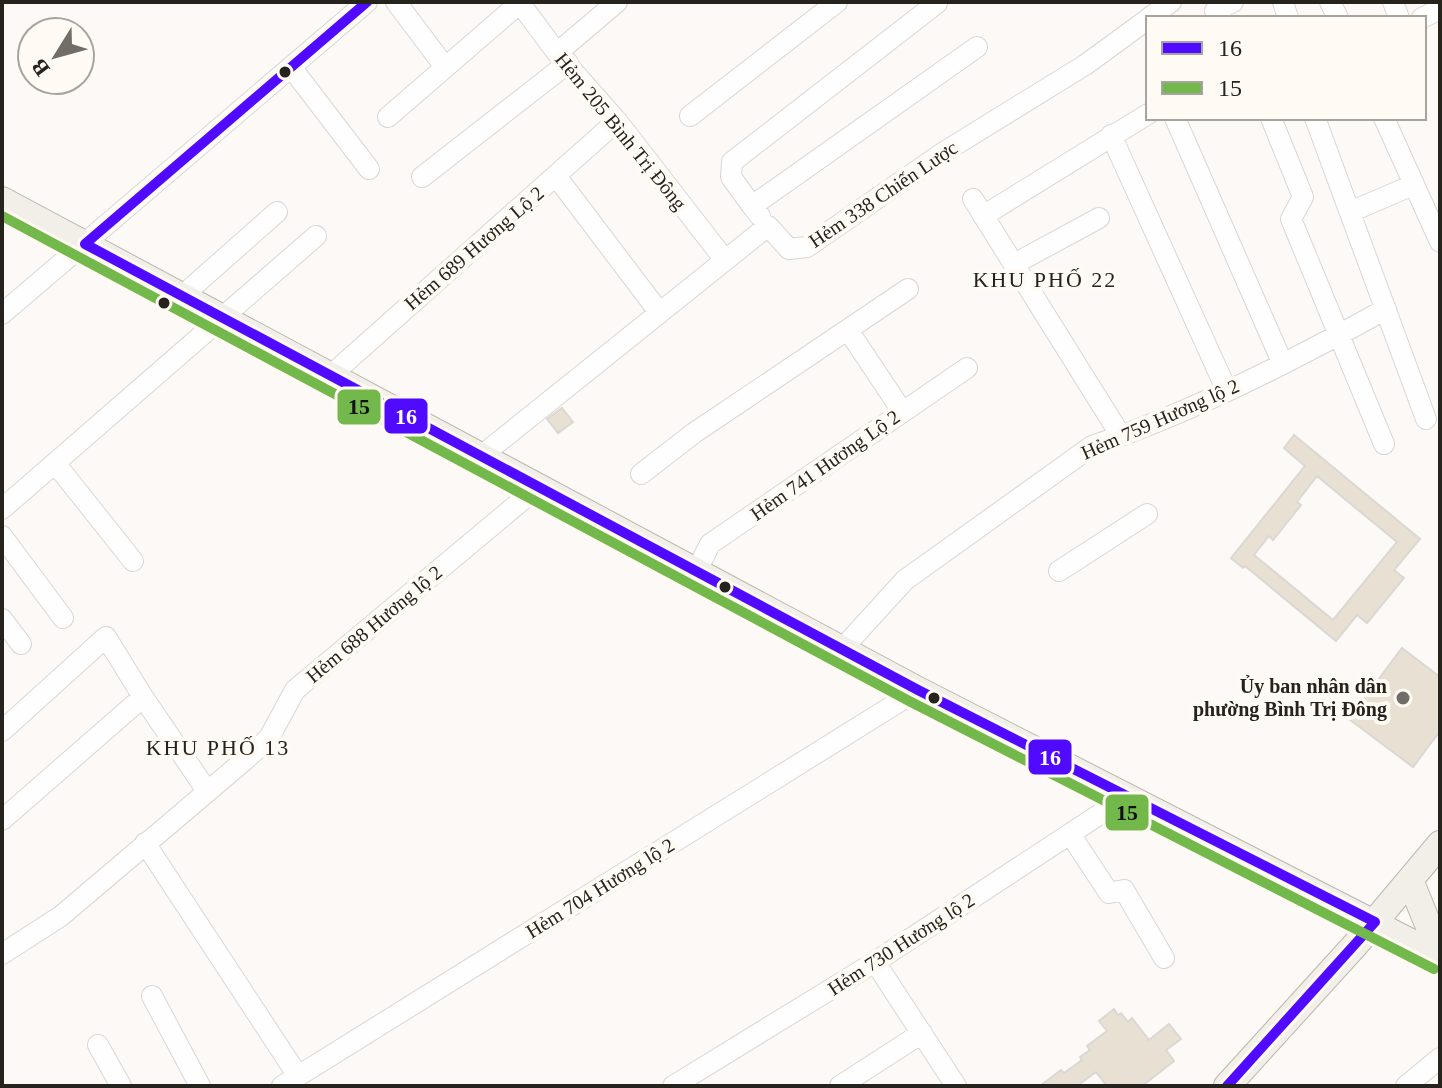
<svg xmlns="http://www.w3.org/2000/svg" width="1442" height="1088" viewBox="0 0 1442 1088" font-family="Georgia,serif">
	<style>
		.building { fill: #e8e1d3; stroke: #dbd7d3; stroke-width: 2; fill-rule: evenodd }
		.lines { fill: none; stroke-linecap: round; stroke-linejoin: round }
		.minor-casing { stroke: #dad7d2; stroke-width: 22 }
		.major-casing { stroke: #bdb7ad; stroke-width: 28 }
		.minor { stroke: #fffefe; stroke-width: 20 }
		.major { stroke: #f2efe9; stroke-width: 26 }
		.bus-1-casing { stroke: #fffaf3; stroke-width: 16 }
		.bus-2-casing { stroke: #fffaf3; stroke-width: 16 }
		.bus-1 { stroke: #4f0aff; stroke-width: 10 }
		.bus-2 { stroke: #72b84b; stroke-width: 10 }
		.bus-dot { fill: #26221c; stroke: #fffaf3; stroke-width: 3 }
		.poi-dot { fill: #716d68; stroke: #fffaf3; stroke-width: 3 }
		.labels { text-anchor: middle; stroke-width: 8; stroke-linejoin: round; paint-order: stroke }
		.street-label { font-size: 20px; fill: #26221c; stroke: #fffaf3 }
		.poi-label { font-size: 20px; font-weight: bold; fill: #26221c; stroke: #fffaf3; text-anchor: end }
		.neighbourhood-label { font-size: 22px; letter-spacing: 2px; fill: #26221c; stroke: #fffaf3 }
		.line-badge { stroke: #fffaf3; stroke-width: 3 }
		.badge-label { font-size: 22px; text-anchor: middle; font-weight: bold; fill: #fff }
		.pale-badge-label { font-size: 22px; text-anchor: middle; font-weight: bold; fill: #111 }
	</style>
	<rect width="100%" height="100%" fill="#fcf9f6"/>
	<path class="building" d="M 562,408 L 573,422 L 558,433 L 547,419 Z
		M 1294,435 L 1420,539 L 1394,570 L 1404,578 L 1367,623 L 1357,615 L 1336,641 L 1245,566 L 1243,568 L 1231,558 L 1305,466 L 1284,448 ZM 1317,476 L 1397,542 L 1333,620 L 1254,555 L 1269,536 L 1273,540 L 1301,505 L 1297,502 Z
		M 1402,648 L 1440,677 L 1440,731 L 1413,767 L 1349,719 Z
		M 1114,1009 L 1118,1015 L 1121,1013 L 1128,1022 L 1132,1018 L 1149,1040 L 1169,1024 L 1181,1039 L 1166,1050 L 1174,1061 L 1142,1086 L 1107,1086 L 1096,1072 L 1077,1086 L 1040,1086 L 1061,1070 L 1064,1073 L 1082,1060 L 1080,1057 L 1090,1050 L 1087,1046 L 1107,1031 L 1099,1021 Z"/>
	<g class="lines">
		<g class="minor-casing">
			<path id="minor" d="M 396,2 L 445,67
				M 519,2 L 557,53 L 617,121 L 724,259
				M 1283,2 L 1288,18
				M 1330,2 L 1338,18
				M 1393,2 L 1399,18
				M 1215,11 L 1233,2
				M 1149,18 L 1171,2
				M 1422,18 L 1440,9
				M 557,53 L 617,2
				M 291,67 L 369,169
				M 690,116 L 837,2
				M 388,117 L 521,2
				M 1175,118 L 1282,362
				M 1271,118 L 1303,197 L 1291,219 L 1384,444
				M 1315,118 L 1426,419
				M 1384,118 L 1440,242
				M 1111,135 L 1227,391
				M 556,176 L 659,312
				M 422,177 L 568,63
				M 973,199 L 1121,436
				M 752,206 L 731,177 L 732,162 L 937,3
				M 1350,212 L 1413,185
				M 760,216 L 752,206 L 977,47
				M 983,216 L 1148,114
				M 1014,264 L 1099,218
				M 181,297 L 277,212
				M 2,314 L 367,2
				M 848,330 L 902,411
				M 330,376 L 617,121
				M 481,456 L 768,226 L 789,249 L 807,247 L 944,152 L 1085,65 L 1148,19
				M 55,463 L 133,561
				M 641,474 L 694,433 L 908,289
				M 2,509 L 316,236
				M 2,536 L 63,618
				M 1059,571 L 1147,514
				M 696,572 L 710,544 L 967,368
				M 2,619 L 21,644
				M 843,648 L 905,580 L 1092,446 C 1193,412 1292,361 1386,309
				M 2,731 L 106,637 L 143,697 L 207,791
				M 2,820 L 143,697
				M 1070,834 L 1109,893 L 1124,890 L 1164,958
				M 145,843 L 298,1076
				M 2,954 L 61,916 L 246,759 L 269,738 L 295,690 L 538,487
				M 875,962 L 956,1086
				M 152,996 L 200,1086
				M 98,1045 L 121,1086
				M 282,1086 L 918,690
				M 673,1086 L 875,962 L 1126,797
				M 840,1086 L 922,1033
				M 1406,1086 L 1440,1058"/>
		</g>
		<g class="major-casing">
			<path id="major" d="M 2,200 L 918,690 L 1440,957
				M 1410,880 L 1440,954
				M 1227,1086 L 1356,944 L 1440,844"/>
		</g>
		<use href="#minor" class="minor"/>
		<use href="#major" class="major"/>
		<g class="bus-1-casing">
			<path id="bus-1" d="M 85,244 L 918,690 L 1375,922
				M 85,244 L 367,2
				M 1227,1086 L 1375,922"/>
		</g>
		<g class="bus-2-casing">
			<path id="bus-2" d="M 2,216 L 911,702 L 1434,969"/>
		</g>
		<use href="#bus-1" class="bus-1"/>
		<use href="#bus-2" class="bus-2"/>
	</g>
	<g class="bus-dot">
		<circle cx="285" cy="72" r="7"/>
		<circle cx="164" cy="303" r="7"/>
		<circle cx="725" cy="587" r="7"/>
		<circle cx="934" cy="698" r="7"/>
	</g>
	<circle class="poi-dot" cx="1403" cy="698" r="8"/>
	<g class="labels">
		<g class="street-label">
			<text transform="translate(621 131) rotate(51)" y="7">Hẻm 205 Bình Trị Đông</text>
			<text transform="translate(883 194) rotate(-34)" y="7">Hẻm 338 Chiến Lược</text>
			<text transform="translate(474 248) rotate(-41)" y="7">Hẻm 689 Hương Lộ 2</text>
			<text transform="translate(1160 419) rotate(-24)" y="7">Hẻm 759 Hương lộ 2</text>
			<text transform="translate(825 465) rotate(-35)" y="7">Hẻm 741 Hương Lộ 2</text>
			<text transform="translate(374 624) rotate(-40)" y="7">Hẻm 688 Hương lộ 2</text>
			<text transform="translate(600 888) rotate(-32)" y="7">Hẻm 704 Hương lộ 2</text>
			<text transform="translate(901 944) rotate(-33)" y="7">Hẻm 730 Hương lộ 2</text>
		</g>
		<g class="poi-label">
			<text x="1387" y="693">Ủy ban nhân dân<tspan x="1387" dy="23">phường Bình Trị Đông</tspan></text>
		</g>
		<g class="neighbourhood-label">
			<text x="1045" y="287">KHU PHỐ 22</text>
			<text x="218" y="755">KHU PHỐ 13</text>
		</g>
	</g>
	<g class="line-badge">
		<rect x="336" y="388" width="46" height="38" rx="8" fill="#72b84b"/>
		<rect x="383" y="397" width="46" height="38" rx="8" fill="#4f0aff"/>
		<rect x="1027" y="738" width="46" height="38" rx="8" fill="#4f0aff"/>
		<rect x="1104" y="793" width="46" height="39" rx="8" fill="#72b84b"/>
	</g>
	<g class="badge-label">
		<text x="406" y="424">16</text>
		<text x="1050" y="765">16</text>
	</g>
	<g class="pale-badge-label">
		<text x="359" y="414">15</text>
		<text x="1127" y="820">15</text>
	</g>
	<rect width="1442" height="1088" fill="none" stroke="#26221c" stroke-width="8"/>
	<rect x="1146" y="16" width="280" height="104" fill="#fffaf3" stroke="#a8a49d" stroke-width="2"/>
	<rect x="1162" y="42" width="40" height="12" fill="#4f0aff" stroke="#a8a49d" stroke-width="2"/>
	<text x="1218" y="56" font-size="24" fill="#26221c">16</text>
	<rect x="1162" y="82" width="40" height="12" fill="#72b84b" stroke="#a8a49d" stroke-width="2"/>
	<text x="1218" y="96" font-size="24" fill="#26221c">15</text>
	<g transform="translate(56 56) rotate(233)"><circle r="38" fill="#fffaf3" stroke="#a8a49d" stroke-width="2"/>
	<path d="M0-6L14 30L0 20L-14 30Z" fill="#716d68"/>
	<text y="-12" font-size="22" font-weight="bold" text-anchor="middle" fill="#26221c">B</text>
	</g>
</svg>
